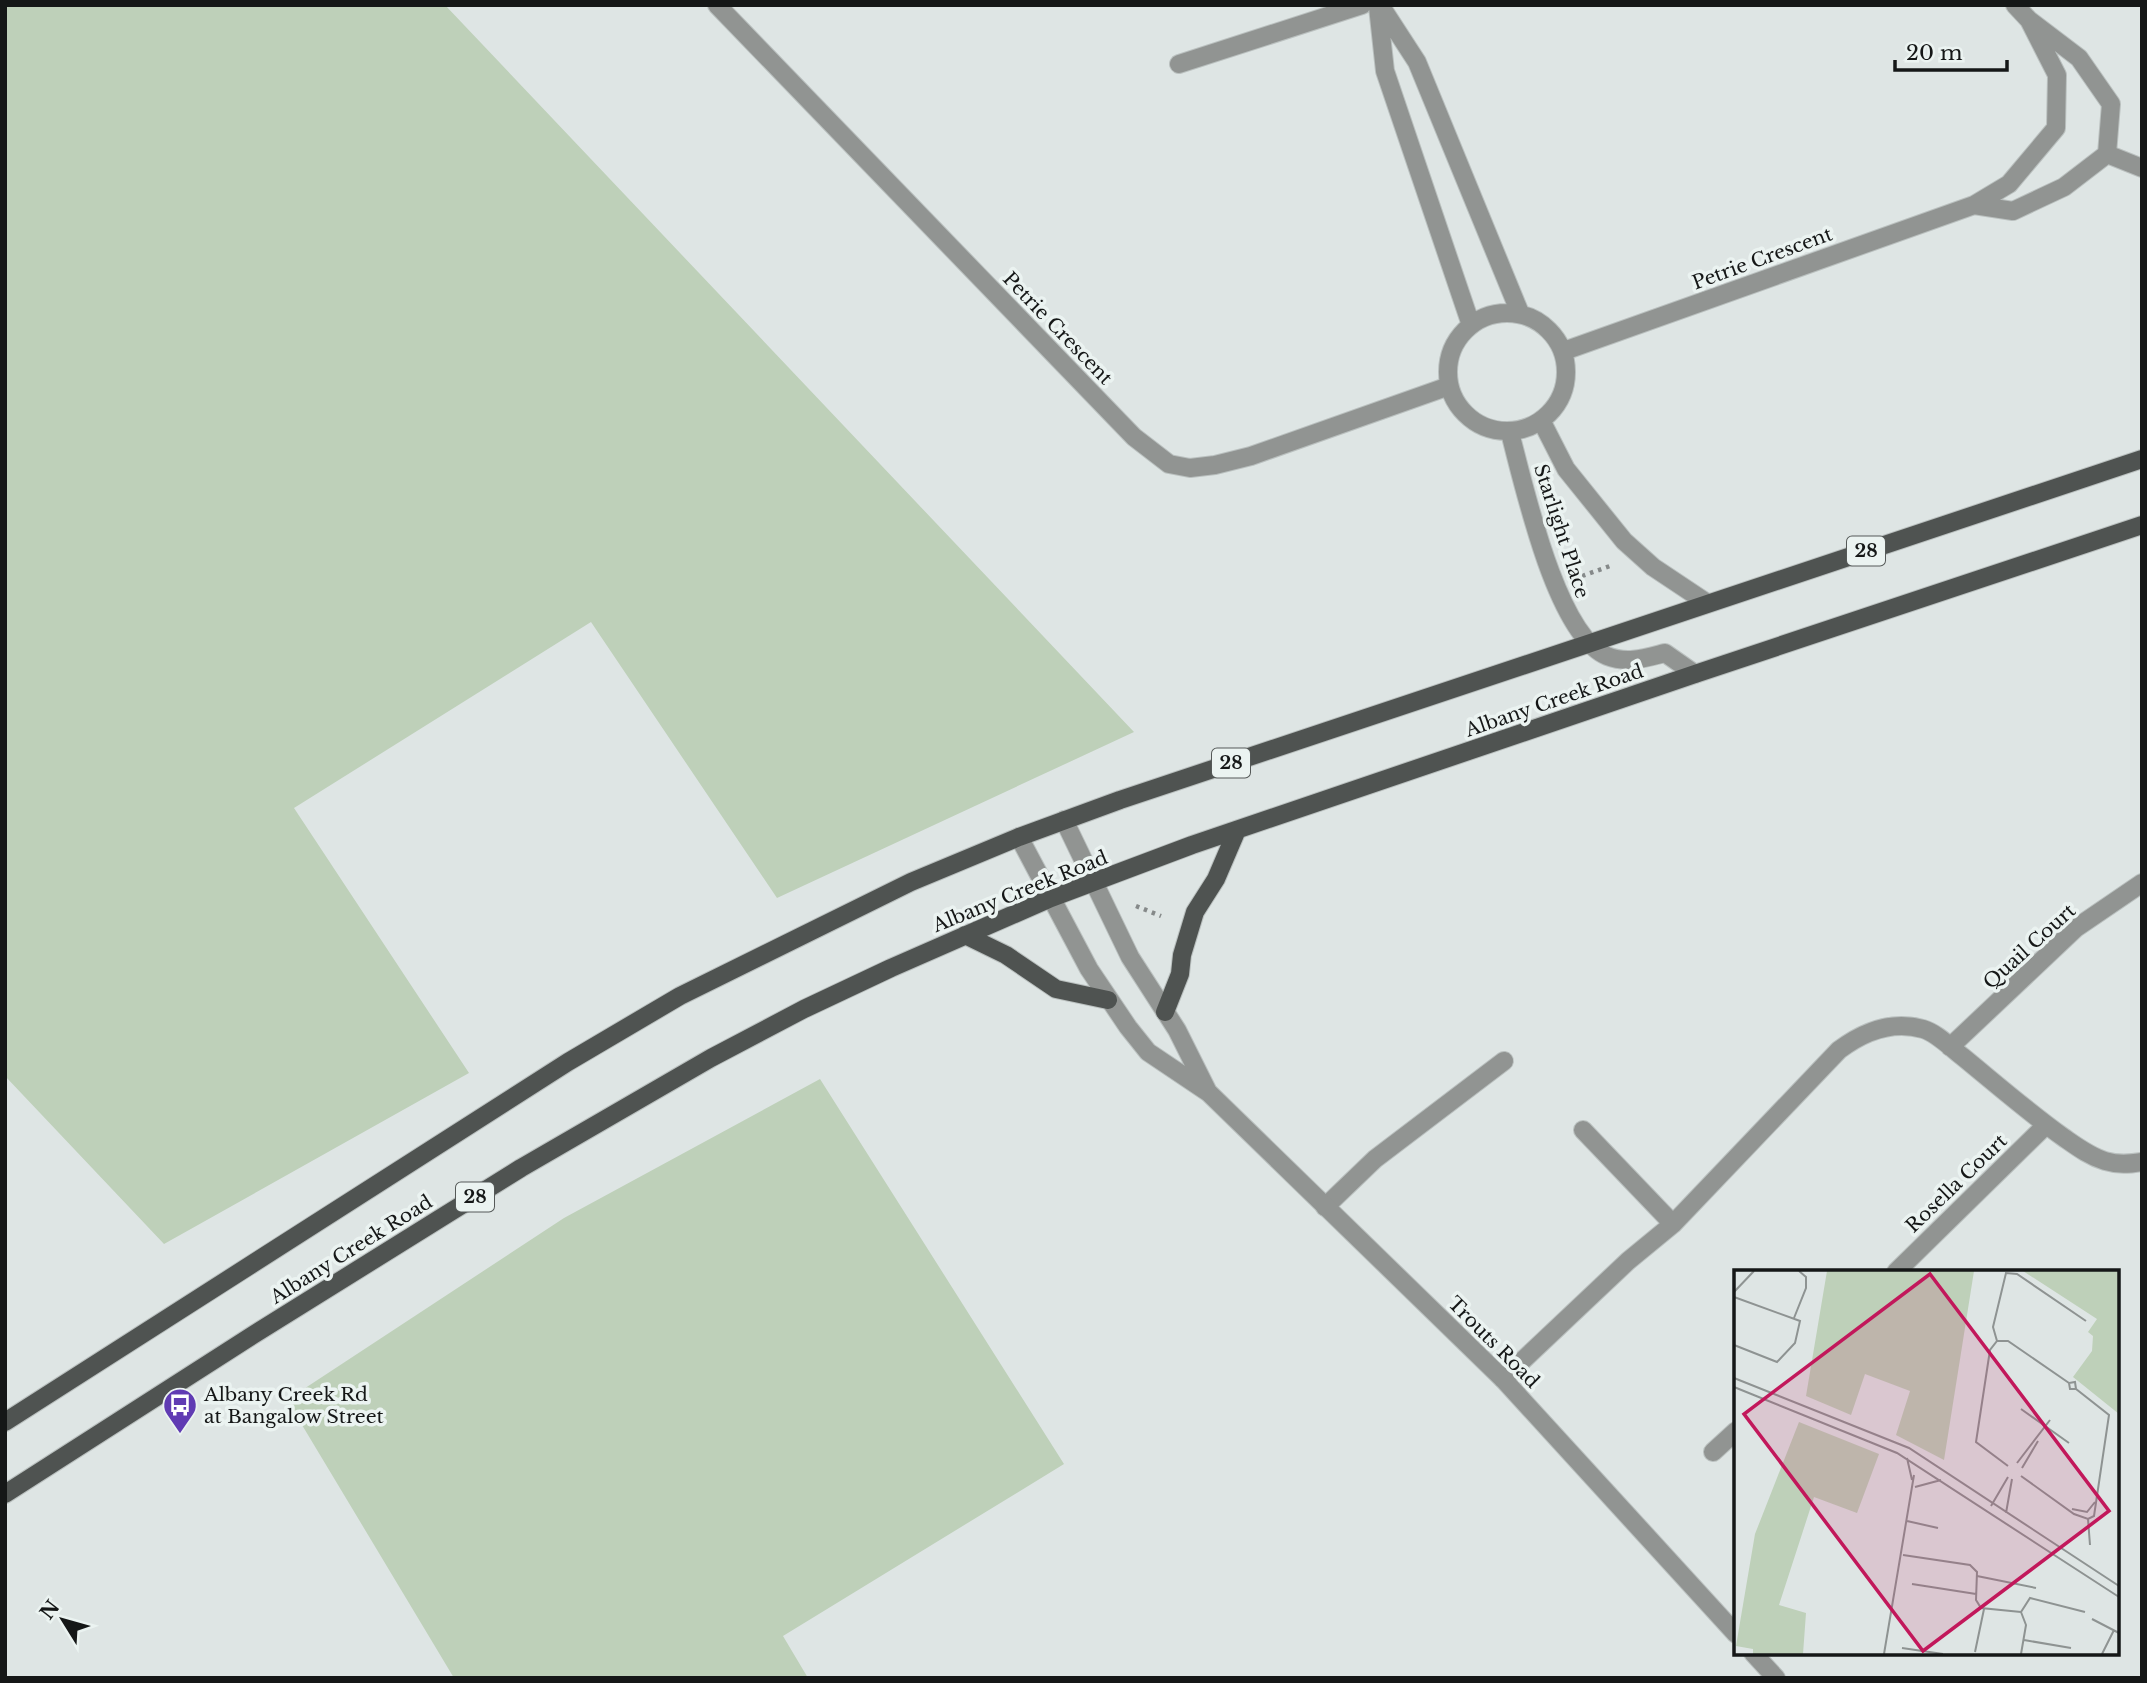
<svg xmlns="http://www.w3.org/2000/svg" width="2147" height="1683" viewBox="0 0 2147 1683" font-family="'Libre Baskerville',serif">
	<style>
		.green { fill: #bed0b9 }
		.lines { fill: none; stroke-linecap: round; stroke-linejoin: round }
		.service-casing { stroke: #bac0bf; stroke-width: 20 }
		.minor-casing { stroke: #bac0bf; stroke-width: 20 }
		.tertiary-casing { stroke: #bac0bf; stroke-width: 20 }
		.primary-casing { stroke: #bac0bf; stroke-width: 20 }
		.path { stroke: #858989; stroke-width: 4.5; stroke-dasharray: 3.5 5; stroke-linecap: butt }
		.service { stroke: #919492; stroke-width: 18 }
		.minor { stroke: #919492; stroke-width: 18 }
		.tertiary { stroke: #919492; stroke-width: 18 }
		.primary { stroke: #4f5351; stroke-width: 18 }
		.labels { text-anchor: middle; stroke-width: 7; stroke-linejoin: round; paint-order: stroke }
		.shield { fill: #ebf3f1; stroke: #555958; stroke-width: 2 }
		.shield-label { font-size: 18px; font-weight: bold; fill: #151717 }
		.street-label { font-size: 19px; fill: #151717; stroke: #ebf3f1 }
		.poi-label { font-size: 19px; fill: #151717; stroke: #ebf3f1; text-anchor: start }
		.inset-road { fill: none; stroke: #8e9392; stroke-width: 2 }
		.view { fill: #c2185b; fill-opacity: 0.15; stroke: #c2185b; stroke-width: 3.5 }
		.inset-edge { fill: none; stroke: #151717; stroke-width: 3.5 }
	</style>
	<rect width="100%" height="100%" fill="#dee5e4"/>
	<path class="green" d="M 5,5 L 445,5 L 1134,732 L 777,898 L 591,622 L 294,808 L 469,1073 L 164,1244 L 5,1076 Z
		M 820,1079 L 1064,1464 L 783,1636 L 808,1678 L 454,1678 L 287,1400 L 564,1218 Z"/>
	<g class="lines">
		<g class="service-casing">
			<path id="service" d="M 1325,1207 L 1375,1159 L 1504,1061"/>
		</g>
		<g class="minor-casing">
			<path id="minor" d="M 717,5 L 1134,437 L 1169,464 L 1190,468 L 1215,465 L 1251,456 L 1449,386
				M 1380,5 L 1417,62 L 1520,313
				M 1378,7 L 1385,71 L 1471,325
				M 1179,64 L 1362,5
				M 2107,154 L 2142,168
				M 1974,205 L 2013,211 L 2064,187 L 2107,154 L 2111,104 L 2079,58 L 2029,20 L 2015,5
				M1448 372a59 59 0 1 1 118 0a59 59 0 1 1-118 0Z
				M 1564,351 L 1974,205 L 2009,184 L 2056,128 L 2057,75 L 2029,20
				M 1542,422 L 1566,469 L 1624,541 L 1653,567 L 1707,603
				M 1510,433 C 1524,485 1556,635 1607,656 C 1627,664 1645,658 1665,653 L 1695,674
				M 1950,1047 L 2076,928 L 2142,883
				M 1583,1130 L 1673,1224
				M 1896,1272 L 2046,1125
				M 1503,1379 L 1628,1261 L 1673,1224 L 1839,1050 C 1863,1032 1892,1020 1923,1029 C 1937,1033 1951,1048 1963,1057 C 1996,1084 2028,1112 2063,1137 C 2076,1146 2089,1156 2105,1161 C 2118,1165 2129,1164 2142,1162
				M 1713,1452 L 1736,1431"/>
		</g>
		<g class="tertiary-casing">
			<path id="tertiary" d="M 1064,820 L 1130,957 L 1177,1030 L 1207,1090
				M 1019,837 L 1089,969 L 1128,1027 L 1148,1052 L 1209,1093 L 1503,1379 L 1736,1634
				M 1753,1653 L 1776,1678"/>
		</g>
		<g class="primary-casing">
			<path id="primary" d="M 965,935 L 1006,955 L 1056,989 L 1108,1000
				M 1165,1012 L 1180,974 L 1182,955 L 1195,912 L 1216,879 L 1237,830
				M 5,1422 L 568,1062 L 680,996 L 911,882 L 1019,837 L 1120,800 L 2142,459
				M 5,1494 L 253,1335 L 521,1168 L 711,1058 L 804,1009 L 891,968 L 1051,898 L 1192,845 L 1695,674 L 2142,525"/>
		</g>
		<path class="path" d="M 1582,576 L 1610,566
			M 1136,906 L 1161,916"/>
		<use href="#service" class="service"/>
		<use href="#minor" class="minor"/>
		<use href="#tertiary" class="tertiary"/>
		<use href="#primary" class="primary"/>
	</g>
	<defs>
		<g id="bus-pin" transform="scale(1.75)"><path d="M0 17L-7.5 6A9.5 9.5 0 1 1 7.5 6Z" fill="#603bb3" stroke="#ebf3f1"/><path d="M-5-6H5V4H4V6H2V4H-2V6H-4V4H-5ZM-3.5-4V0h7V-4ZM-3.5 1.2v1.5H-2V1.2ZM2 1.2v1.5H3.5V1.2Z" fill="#fff"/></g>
	</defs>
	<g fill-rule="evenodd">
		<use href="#bus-pin" x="180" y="1405"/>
	</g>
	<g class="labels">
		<g class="shield">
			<rect x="1847" y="536.5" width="38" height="29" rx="5"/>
			<rect x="1212" y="748.5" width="38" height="29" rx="5"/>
			<rect x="456" y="1182.5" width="38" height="29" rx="5"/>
		</g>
		<g class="shield-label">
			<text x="1866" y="557">28</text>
			<text x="1231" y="769">28</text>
			<text x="475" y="1203">28</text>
		</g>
		<g class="street-label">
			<text transform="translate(1762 258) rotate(-20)" y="7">Petrie Crescent</text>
			<text transform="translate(1058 328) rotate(46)" y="7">Petrie Crescent</text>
			<text transform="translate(1562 531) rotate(72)" y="7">Starlight Place</text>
			<text transform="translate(1554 700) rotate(-19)" y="7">Albany Creek Road</text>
			<text transform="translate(1020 891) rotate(-22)" y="7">Albany Creek Road</text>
			<text transform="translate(2029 946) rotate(-42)" y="7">Quail Court</text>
			<text transform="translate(1956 1183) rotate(-44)" y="7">Rosella Court</text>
			<text transform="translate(351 1249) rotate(-32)" y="7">Albany Creek Road</text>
			<text transform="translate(1494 1342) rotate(45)" y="7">Trouts Road</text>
		</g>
		<g class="poi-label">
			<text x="204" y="1401">Albany Creek Rd<tspan x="204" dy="22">at Bangalow Street</tspan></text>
		</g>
	</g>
	<g transform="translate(1734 1270)">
		<rect width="385" height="385" fill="#dee5e4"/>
		<path d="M 93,1 L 240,1 L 210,190 L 162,165 L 176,121 L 131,104 L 117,145 L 72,126 ZM 289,1 L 385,1 L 385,144 L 339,107 L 358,81 L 359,66 L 354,62 L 363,49 ZM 65,152 L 145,184 L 123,243 L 80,227 L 45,335 L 72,343 L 69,384 L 19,384 L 19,379 L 2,376 L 21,264 Z" fill="#bed0b9"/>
		<path class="inset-road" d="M 0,22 L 20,1M 0,27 L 66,51 L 61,73 L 43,92 L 0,75M 60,48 L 72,18 L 72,7 L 65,1M 263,71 L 259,57 L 272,3 L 283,4 L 352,51M 0,108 L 175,178 L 385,316M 0,117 L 163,183 L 385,327M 287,139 L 335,173M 173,188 L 178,210M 283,193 L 316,150M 274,196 L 242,172 L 256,80 L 263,71 L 274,71 L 335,113M 288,198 L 304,171M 287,206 L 340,244 L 354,249 L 360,246 L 375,145 L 342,119 L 336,119 L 335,113 L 341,112 L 342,119M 181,217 L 207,210M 257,236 L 274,207M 338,239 L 353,242 L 361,232M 272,243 L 278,209M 354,249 L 356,275M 173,251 L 204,258M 169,285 L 236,295 L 243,302 L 242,330 L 247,338 L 287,342M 243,306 L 302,318M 178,314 L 242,324M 287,342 L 296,328 L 351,342M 287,342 L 292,355 L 287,384M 358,349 L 385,363M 290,370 L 337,378M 168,378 L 209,384M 241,382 L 250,339M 150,384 L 180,205M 368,384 L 380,360"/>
		<path class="view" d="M 196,4 L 375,241 L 189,381 L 10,144 Z"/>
		<rect width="385" height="385" class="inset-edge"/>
	</g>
	<rect width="2147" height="1683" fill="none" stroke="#151717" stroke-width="14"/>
	<g transform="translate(63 1620) rotate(307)" stroke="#ebf3f1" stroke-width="5" paint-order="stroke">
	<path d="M0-5L12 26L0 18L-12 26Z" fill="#151717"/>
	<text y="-10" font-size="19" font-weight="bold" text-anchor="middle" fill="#151717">N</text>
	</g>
	<path d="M1895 60v10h112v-10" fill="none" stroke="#151717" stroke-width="3.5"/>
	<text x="1906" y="60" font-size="21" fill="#151717" stroke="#ebf3f1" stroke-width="5" paint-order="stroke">20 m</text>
</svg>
